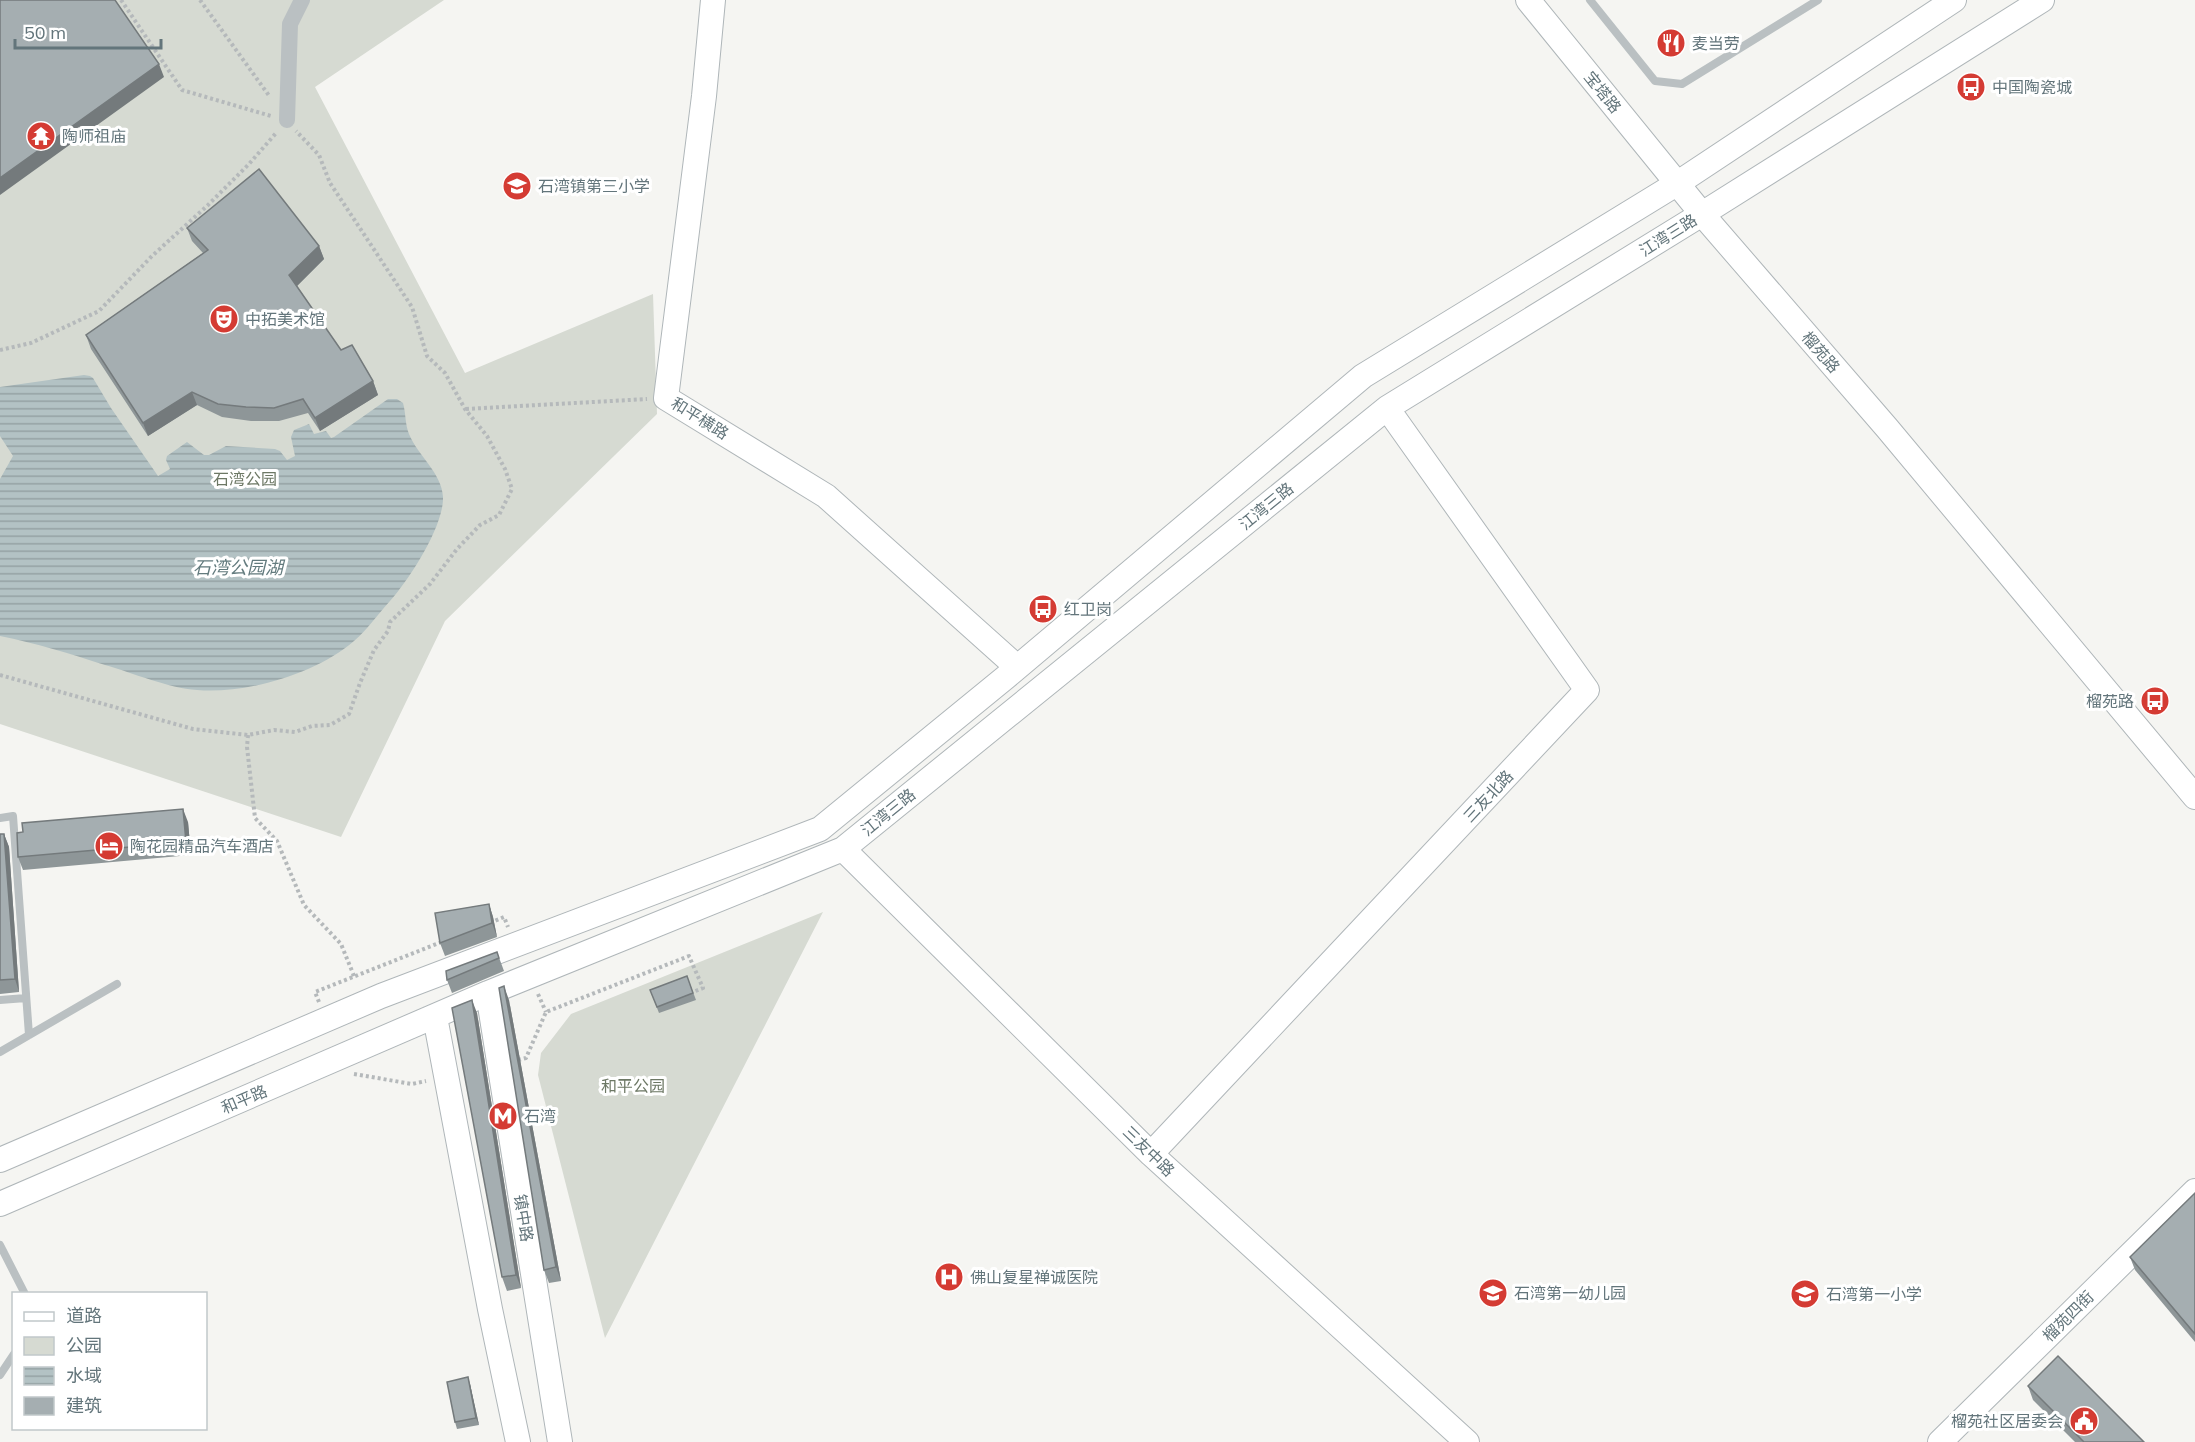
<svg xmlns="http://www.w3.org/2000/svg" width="2195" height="1442" viewBox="0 0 2195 1442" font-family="Mulish,'Noto Sans SC',sans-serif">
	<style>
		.green { fill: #d6dad2 }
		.water { fill: url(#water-rules) }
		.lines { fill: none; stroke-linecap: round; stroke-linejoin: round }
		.secondary-casing { stroke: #afb6b9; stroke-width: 26 }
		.path { stroke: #b5b9bb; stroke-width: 4; stroke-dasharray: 3 3; stroke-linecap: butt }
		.lane { stroke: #bac0c2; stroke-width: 8 }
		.street { stroke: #bac0c2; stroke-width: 16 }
		.secondary { stroke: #fff; stroke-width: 24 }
		.wall { fill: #8e9698 }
		.shaded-wall { fill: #747a7c }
		.building { fill: #a5aeb1; stroke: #747a7c; stroke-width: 1.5 }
		.labels { text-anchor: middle; stroke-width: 6; stroke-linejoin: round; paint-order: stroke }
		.poi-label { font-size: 16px; fill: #63757b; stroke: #fff; text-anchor: start }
		.street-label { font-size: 16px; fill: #63757b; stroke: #fff }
		.park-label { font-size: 16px; fill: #6d7865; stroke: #fff }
		.water-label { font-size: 18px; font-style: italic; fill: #637b7e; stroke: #fff }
	</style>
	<defs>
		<pattern id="water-rules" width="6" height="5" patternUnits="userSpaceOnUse" patternTransform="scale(1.5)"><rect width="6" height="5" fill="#b3c2c4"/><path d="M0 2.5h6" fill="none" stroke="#95a2a4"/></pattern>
	</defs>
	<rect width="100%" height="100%" fill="#f5f5f2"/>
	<path class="green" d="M 0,0 L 444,0 L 315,87 L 465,373 L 653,294 L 657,414 L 445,621 L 341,837 L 0,724 Z
		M 823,912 L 605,1338 L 538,1075 L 541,1053 L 571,1014 Z"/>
	<path class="water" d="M 84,375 L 90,376 L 93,378 L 111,408 L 158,476 L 170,469 L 166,460 L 167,456 L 187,442 L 204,455 L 209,455 L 226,446 L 275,449 L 280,451 L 287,460 L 295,456 L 291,437 L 294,430 L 309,424 L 314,434 L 326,431 L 331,438 L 334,437 L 388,399 L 397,399 L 403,403 C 406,414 405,424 409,434 C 418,456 442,473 443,497 C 444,526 409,580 390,601 C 378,614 367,630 354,641 C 316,674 247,694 197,690 C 168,688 133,673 105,665 C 71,654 35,643 0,636 L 0,479 L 13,456 L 0,436 L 0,387 Z"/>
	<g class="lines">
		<g class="secondary-casing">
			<path id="secondary" d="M 713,0 L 704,96 L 666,398 L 826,496 L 1017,667
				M 1528,0 L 1702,214 L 1887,428 L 2195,797
				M 843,849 L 1151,1154 L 1467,1442
				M 488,993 L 560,1442
				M 435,1017 L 490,1309 L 518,1442
				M 1151,1154 L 1587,690 L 1387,408
				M 0,1160 L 381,996 L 820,829 L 1006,677 L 1363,376 L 1678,183 L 1954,0
				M 0,1204 L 488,993 L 843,849 L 1387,408 L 1702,214 L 2042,0
				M 1940,1442 L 2195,1191"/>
		</g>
		<path class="path" d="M 121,0 L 182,90 L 271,116
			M 200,0 L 270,97
			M 0,350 L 31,343 L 99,311 L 152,256 L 208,205 L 249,164 L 277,132
			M 466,409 L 647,399
			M 0,675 L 193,729 L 248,735 L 274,730 L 295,732 L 312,726 L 330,725 L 349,714 L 360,683 L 374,650 L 388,631 L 390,622 L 430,584 L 457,549 L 480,525 L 499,515 L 512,489 L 505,469 L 487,436 L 465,409 L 445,373 L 427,356 L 412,307 L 330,183 L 319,155 L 296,131
			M 248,735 L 247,747 L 255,818 L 277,841 L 304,905 L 341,944 L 354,976
			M 490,923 L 504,917 L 508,927
			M 538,994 L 546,1012
			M 319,1002 L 315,992 L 444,941
			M 518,1060 L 526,1058 L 546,1012 L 689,956 L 703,988 L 693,992
			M 354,1074 L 412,1084 L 426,1081"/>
		<path class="lane" d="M 1590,0 L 1655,81 L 1682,84 L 1818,0
			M 0,818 L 13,816 L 29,1035
			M 0,1000 L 26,998
			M 0,1052 L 117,984
			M 0,1245 L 25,1294
			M 0,1375 L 14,1354"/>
		<path class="street" d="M 287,120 L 290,24 L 302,0"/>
		<use href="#secondary" class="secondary"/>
	</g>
	<path class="wall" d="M 187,228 L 319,246 L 324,259 L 297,286 L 341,350 L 373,381 L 378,395 L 320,431 L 308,413 L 279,421 L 251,421 L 222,417 L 197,405 L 148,436 L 91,349 L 86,335 L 203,253 L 192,241 Z
		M 188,822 L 191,855 L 23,870 L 18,857 Z
		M 0,834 L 4,834 L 9,847 L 19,992 L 0,994 Z
		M 489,904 L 493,917 L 497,937 L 445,956 L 440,943 Z
		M 497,952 L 504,971 L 452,993 L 447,980 Z
		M 687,976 L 696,1000 L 659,1013 L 650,990 Z
		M 509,1000 L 561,1281 L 549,1283 L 544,1270 Z
		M 477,1013 L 521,1288 L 507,1291 L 502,1277 Z
		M 2195,1193 L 2195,1342 L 2135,1270 L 2130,1257 Z
		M 470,1384 L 479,1425 L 457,1429 L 455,1422 Z
		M 2028,1386 L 2144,1442 L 2075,1442 L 2033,1400 Z"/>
	<path class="shaded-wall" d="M 159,64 L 164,77 L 0,195 L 0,178 Z
		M 319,246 L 324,259 L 294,289 L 289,275 Z
		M 373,381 L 378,395 L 320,431 L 315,418 Z
		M 192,392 L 197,405 L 148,436 L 143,423 Z
		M 183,809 L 188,822 L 191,855 L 186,842 Z
		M 4,834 L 9,847 L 19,992 L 15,979 Z
		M 489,904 L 493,917 L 497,937 L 492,923 Z
		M 504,986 L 509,1000 L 561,1281 L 556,1267 Z
		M 472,1000 L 477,1013 L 521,1288 L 516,1275 Z
		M 468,1377 L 470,1384 L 479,1425 L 476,1418 Z"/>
	<path class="building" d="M 0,0 L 115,0 L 159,64 L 0,178 Z
		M 259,169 L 319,246 L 289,275 L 341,350 L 352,345 L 373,381 L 315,418 L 303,399 L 274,408 L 246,407 L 218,404 L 192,392 L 143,423 L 86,335 L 208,250 L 187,228 Z
		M 183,809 L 186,842 L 18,857 L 17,833 L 23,832 L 22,823 Z
		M 0,834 L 4,834 L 15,979 L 0,980 Z
		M 489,904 L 492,923 L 440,943 L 435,913 Z
		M 497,952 L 499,958 L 447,980 L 446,971 Z
		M 687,976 L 693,993 L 657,1007 L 650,990 Z
		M 504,986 L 556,1267 L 544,1270 L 499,988 Z
		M 472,1000 L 516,1275 L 502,1277 L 452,1008 Z
		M 2195,1193 L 2195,1334 L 2130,1257 Z
		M 2058,1356 L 2144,1442 L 2084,1442 L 2028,1386 Z
		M 468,1377 L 476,1418 L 455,1422 L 447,1382 Z"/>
	<defs>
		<g id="restaurant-disc" transform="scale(1.5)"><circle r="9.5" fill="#d43b33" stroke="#fff"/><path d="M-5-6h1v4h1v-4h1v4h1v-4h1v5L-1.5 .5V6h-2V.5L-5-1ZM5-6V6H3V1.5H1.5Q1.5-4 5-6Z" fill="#fff"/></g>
		<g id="bus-disc" transform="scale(1.5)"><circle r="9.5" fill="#d43b33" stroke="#fff"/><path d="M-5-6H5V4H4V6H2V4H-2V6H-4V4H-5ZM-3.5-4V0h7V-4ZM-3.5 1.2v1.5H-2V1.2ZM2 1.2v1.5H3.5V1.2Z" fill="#fff"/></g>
		<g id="temple-disc" transform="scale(1.5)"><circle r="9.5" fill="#d43b33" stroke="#fff"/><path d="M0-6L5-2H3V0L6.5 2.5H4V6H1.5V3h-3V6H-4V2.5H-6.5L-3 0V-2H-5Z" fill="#fff"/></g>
		<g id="school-disc" transform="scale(1.5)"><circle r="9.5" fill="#d43b33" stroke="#fff"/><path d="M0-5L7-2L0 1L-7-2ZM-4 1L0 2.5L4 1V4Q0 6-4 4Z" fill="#fff"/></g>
		<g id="theatre-disc" transform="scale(1.5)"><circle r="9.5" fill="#d43b33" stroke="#fff"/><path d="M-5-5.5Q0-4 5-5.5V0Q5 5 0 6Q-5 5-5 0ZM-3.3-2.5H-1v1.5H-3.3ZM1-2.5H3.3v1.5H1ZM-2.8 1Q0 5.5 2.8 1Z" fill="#fff"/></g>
		<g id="hotel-disc" transform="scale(1.5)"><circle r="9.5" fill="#d43b33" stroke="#fff"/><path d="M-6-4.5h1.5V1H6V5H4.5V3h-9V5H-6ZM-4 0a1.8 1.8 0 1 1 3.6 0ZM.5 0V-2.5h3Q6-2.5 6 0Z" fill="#fff"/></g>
		<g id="metro-disc" transform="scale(1.5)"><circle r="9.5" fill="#d43b33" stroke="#fff"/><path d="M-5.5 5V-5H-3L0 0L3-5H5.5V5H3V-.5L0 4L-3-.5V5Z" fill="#fff"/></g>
		<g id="hospital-disc" transform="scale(1.5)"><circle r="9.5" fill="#d43b33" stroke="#fff"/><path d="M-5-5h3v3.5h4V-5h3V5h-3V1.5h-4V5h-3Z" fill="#fff"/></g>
		<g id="civic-disc" transform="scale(1.5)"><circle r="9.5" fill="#d43b33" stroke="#fff"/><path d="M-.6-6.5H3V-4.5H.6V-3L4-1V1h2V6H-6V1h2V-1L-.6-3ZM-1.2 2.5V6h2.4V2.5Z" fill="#fff"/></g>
	</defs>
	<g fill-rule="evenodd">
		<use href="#restaurant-disc" x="1671" y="43"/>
		<use href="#bus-disc" x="1971" y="87"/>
		<use href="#temple-disc" x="41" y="136"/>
		<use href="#school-disc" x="517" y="186"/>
		<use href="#theatre-disc" x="224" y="319"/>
		<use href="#bus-disc" x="1043" y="609"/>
		<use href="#bus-disc" x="2155" y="701"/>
		<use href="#hotel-disc" x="109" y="846"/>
		<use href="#metro-disc" x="503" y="1116"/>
		<use href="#hospital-disc" x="949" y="1277"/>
		<use href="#school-disc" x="1493" y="1293"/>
		<use href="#school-disc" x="1805" y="1294"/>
		<use href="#civic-disc" x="2084" y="1421"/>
	</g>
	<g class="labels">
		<g class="poi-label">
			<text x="1692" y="49">麦当劳</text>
			<text x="1992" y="93">中国陶瓷城</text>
			<text x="62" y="142">陶师祖庙</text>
			<text x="538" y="192">石湾镇第三小学</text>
			<text x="245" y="325">中拓美术馆</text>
			<text x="1064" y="615">红卫岗</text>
			<text x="2134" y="707" text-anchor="end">榴苑路</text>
			<text x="130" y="852">陶花园精品汽车酒店</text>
			<text x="524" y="1122">石湾</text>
			<text x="970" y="1283">佛山复星禅诚医院</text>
			<text x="1514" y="1299">石湾第一幼儿园</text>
			<text x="1826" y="1300">石湾第一小学</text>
			<text x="2063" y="1427" text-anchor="end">榴苑社区居委会</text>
		</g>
		<g class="street-label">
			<text transform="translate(1603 92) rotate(51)" y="6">宝塔路</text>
			<text transform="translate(1668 235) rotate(-32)" y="6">江湾三路</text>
			<text transform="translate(1821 352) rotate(49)" y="6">榴苑路</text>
			<text transform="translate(700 418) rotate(32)" y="6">和平横路</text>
			<text transform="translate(1266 506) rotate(-39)" y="6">江湾三路</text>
			<text transform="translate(1488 796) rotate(-47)" y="6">三友北路</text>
			<text transform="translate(888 812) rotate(-39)" y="6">江湾三路</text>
			<text transform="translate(244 1099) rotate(-23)" y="6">和平路</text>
			<text transform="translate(1149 1151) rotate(44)" y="6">三友中路</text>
			<text transform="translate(524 1218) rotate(81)" y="6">镇中路</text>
			<text transform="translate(2068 1316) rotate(-45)" y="6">榴苑四街</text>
		</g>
		<g class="park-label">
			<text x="245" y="485">石湾公园</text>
			<text x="633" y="1092">和平公园</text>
		</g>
		<g class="water-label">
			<text x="238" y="574">石湾公园湖</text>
		</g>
	</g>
	<rect x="12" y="1292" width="195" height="138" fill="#ffffff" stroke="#c1c8ca" stroke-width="1.5"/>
	<rect x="24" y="1312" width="30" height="9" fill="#ffffff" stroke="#c1c8ca" stroke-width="1.5"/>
	<text x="66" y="1322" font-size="18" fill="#63757b">道路</text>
	<rect x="24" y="1337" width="30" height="18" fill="#d6dad2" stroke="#c1c8ca" stroke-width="1.5"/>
	<text x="66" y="1352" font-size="18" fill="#63757b">公园</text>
	<rect x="24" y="1367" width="30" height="18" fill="url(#water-rules)" stroke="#c1c8ca" stroke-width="1.5"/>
	<text x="66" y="1382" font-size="18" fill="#63757b">水域</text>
	<rect x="24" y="1397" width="30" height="18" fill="#a5aeb1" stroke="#c1c8ca" stroke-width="1.5"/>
	<text x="66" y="1412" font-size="18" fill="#63757b">建筑</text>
	<path d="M15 39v9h146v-9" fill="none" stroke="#63757b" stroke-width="3"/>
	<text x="24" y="39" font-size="18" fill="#63757b" stroke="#ffffff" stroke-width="4.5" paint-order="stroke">50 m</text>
</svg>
